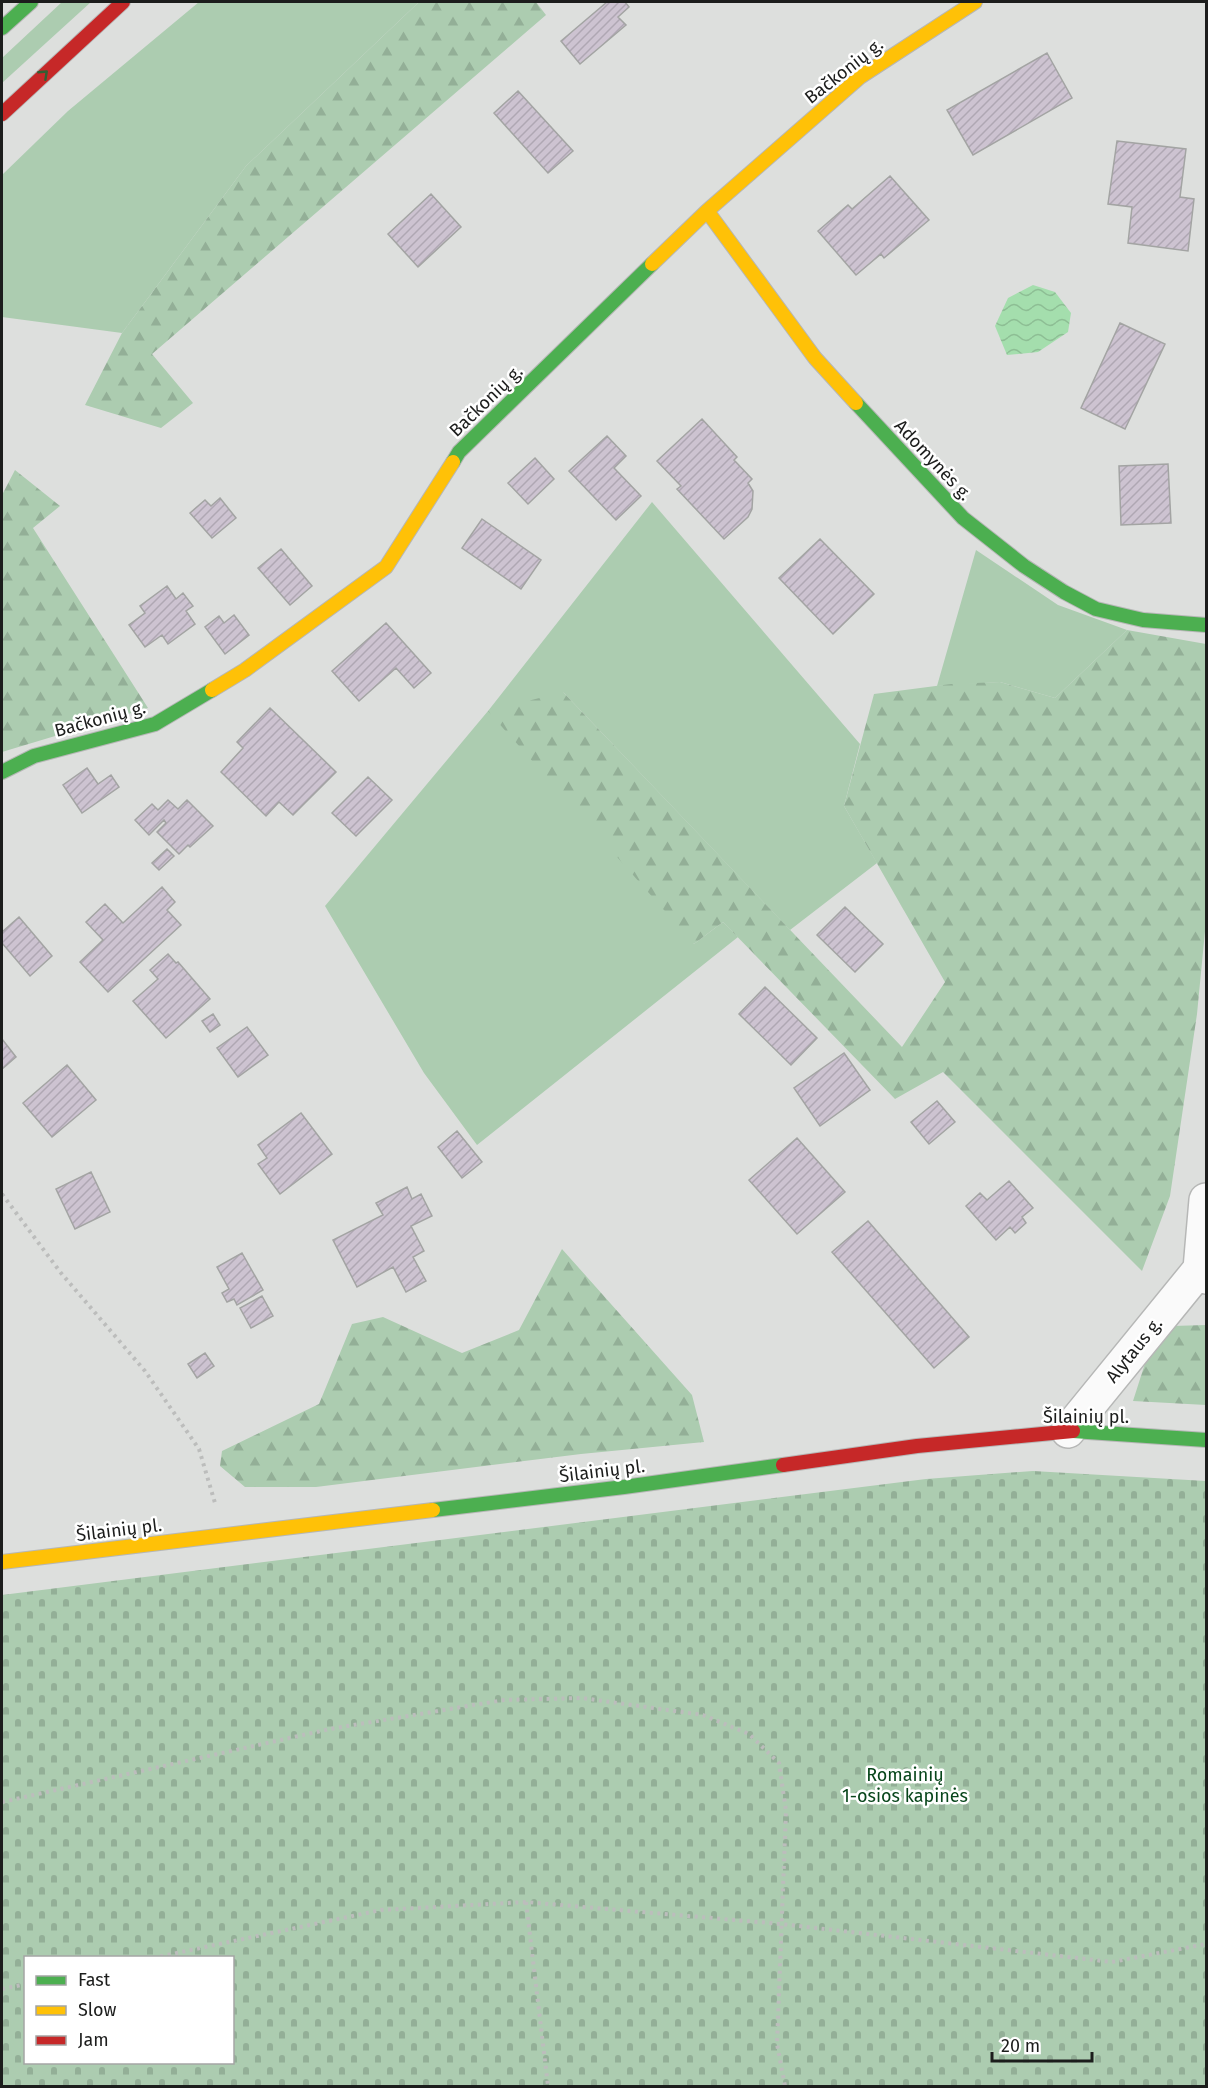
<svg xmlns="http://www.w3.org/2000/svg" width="1208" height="2088" viewBox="0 0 1208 2088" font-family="'Fira Sans',sans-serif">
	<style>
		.grass { fill: #acccb0 }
		.forest { fill: url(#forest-firs) }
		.cemetery { fill: url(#cemetery-stones); fill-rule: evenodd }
		.water { fill: url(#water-waves) }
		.building { fill: url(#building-hatch); stroke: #a3a4a3; stroke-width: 1.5 }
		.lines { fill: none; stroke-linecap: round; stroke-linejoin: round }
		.street-casing { stroke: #b6b7b6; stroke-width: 36 }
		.fast-casing { stroke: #b6b7b6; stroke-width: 16 }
		.slow-casing { stroke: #b6b7b6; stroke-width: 16 }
		.jam-casing { stroke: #b6b7b6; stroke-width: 16 }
		.path { stroke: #bcbdbc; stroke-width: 4; stroke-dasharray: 3 4.5; stroke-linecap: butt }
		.street { stroke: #fafafa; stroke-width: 33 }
		.fast { stroke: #4caf50; stroke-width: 14 }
		.slow { stroke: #ffc107; stroke-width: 14 }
		.jam { stroke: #c62828; stroke-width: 14 }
		.oneway { stroke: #325f33 }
		.labels { text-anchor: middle; stroke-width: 5; stroke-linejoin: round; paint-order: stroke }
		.street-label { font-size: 18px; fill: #1c1d1c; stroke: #fff }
		.park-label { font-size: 18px; fill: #08461b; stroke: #fff }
	</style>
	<defs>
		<pattern id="forest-firs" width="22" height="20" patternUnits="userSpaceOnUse" patternTransform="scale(1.5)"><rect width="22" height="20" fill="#acccb0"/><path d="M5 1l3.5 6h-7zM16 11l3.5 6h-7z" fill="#93af97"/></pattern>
		<pattern id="cemetery-stones" width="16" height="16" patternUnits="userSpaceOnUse" patternTransform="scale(1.5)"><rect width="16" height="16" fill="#acccb0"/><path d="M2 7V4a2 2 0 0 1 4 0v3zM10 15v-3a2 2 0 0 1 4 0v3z" fill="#93af97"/></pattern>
		<pattern id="water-waves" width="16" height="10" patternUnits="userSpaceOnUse" patternTransform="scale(1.5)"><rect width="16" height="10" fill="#a4dead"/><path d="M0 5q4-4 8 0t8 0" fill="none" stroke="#8dbe94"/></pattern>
		<pattern id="building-hatch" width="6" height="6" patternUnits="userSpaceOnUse" patternTransform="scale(1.5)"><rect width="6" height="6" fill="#cdc3d1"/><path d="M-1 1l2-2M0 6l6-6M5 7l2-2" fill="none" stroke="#afa7b3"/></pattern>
	</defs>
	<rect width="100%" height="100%" fill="#dddfdd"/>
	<path class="grass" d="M 62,2 L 91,2 L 2,83 L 2,58 Z
		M 199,2 L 419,2 L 246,166 L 122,333 L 2,317 L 2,175 L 68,111 Z
		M 652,502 L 860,744 L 844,806 L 877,863 L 790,930 L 563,692 L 694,944 L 723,922 L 738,937 L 477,1145 L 424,1073 L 325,906 L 488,711 Z
		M 976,550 L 1058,605 L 1127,630 L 1055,698 L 1000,682 L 937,686 Z"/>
	<path class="forest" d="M 419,2 L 536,2 L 546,15 L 152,354 L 193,403 L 161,428 L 85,405 L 122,333 L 246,166 Z
		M 15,470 L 60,506 L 33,528 L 148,708 L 2,752 L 2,495 Z
		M 1127,630 L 1206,644 L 1206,921 L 1197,1014 L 1170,1196 L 1142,1271 L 943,1072 L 895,1099 L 723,922 L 694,944 L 488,711 L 563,692 L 902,1047 L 945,982 L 844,806 L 874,694 L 951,684 L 1000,682 L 1055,698 Z
		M 562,1249 L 692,1395 L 704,1442 L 581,1454 L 316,1487 L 245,1487 L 220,1466 L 222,1451 L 319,1404 L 352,1324 L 383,1317 L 462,1353 L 519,1330 Z
		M 1206,1325 L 1206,1405 L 1133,1401 L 1155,1332 L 1172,1326 Z"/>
	<path class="cemetery" d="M 1033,1471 L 1206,1481 L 1206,2086 L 2,2086 L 2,1595 L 926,1479 ZM 26,1958 L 232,1958 L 232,2062 L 26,2062 Z"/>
	<path class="water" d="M 1033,285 L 1055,292 L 1071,313 L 1068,332 L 1038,352 L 1007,355 L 995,326 L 1008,298 Z"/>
	<path class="building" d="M 607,2 L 625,2 L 629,7 L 618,17 L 626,25 L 580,64 L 561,41 Z
		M 1047,53 L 1072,98 L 973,155 L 947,110 Z
		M 518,91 L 573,151 L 548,173 L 494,113 Z
		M 1117,141 L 1186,149 L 1180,197 L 1194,199 L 1188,251 L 1128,243 L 1132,207 L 1108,204 Z
		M 890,176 L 929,220 L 884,258 L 881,254 L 856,275 L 818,231 L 848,205 L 852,209 Z
		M 431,194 L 461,227 L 418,267 L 388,234 Z
		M 1120,323 L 1165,344 L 1125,429 L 1081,408 Z
		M 702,419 L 737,457 L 734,460 L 752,479 L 748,483 L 753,491 L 752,509 L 748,517 L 724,539 L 677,489 L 681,486 L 657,461 Z
		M 607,436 L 626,456 L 614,468 L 641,496 L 616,520 L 569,471 Z
		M 535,458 L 554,479 L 528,504 L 508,483 Z
		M 1168,464 L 1171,523 L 1121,525 L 1119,466 Z
		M 220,498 L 236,518 L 212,538 L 190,513 L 205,500 L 211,506 Z
		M 482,519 L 541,560 L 521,589 L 462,548 Z
		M 820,539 L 874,594 L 833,634 L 779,578 Z
		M 281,549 L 312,586 L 290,605 L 258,568 Z
		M 167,586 L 176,599 L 183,593 L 193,606 L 186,611 L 195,624 L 168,644 L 162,635 L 145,647 L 129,625 L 145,613 L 140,606 Z
		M 234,615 L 249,635 L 225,654 L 205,627 L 219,616 L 224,623 Z
		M 386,623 L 431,673 L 414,688 L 396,668 L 359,701 L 332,671 Z
		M 270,708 L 336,772 L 293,815 L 279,802 L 266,816 L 221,772 L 243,748 L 237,742 Z
		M 87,768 L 98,784 L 111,775 L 119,787 L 82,813 L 63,785 Z
		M 368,777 L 392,800 L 356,836 L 332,813 Z
		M 168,800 L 178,809 L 187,800 L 213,826 L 190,847 L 188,845 L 179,854 L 157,832 L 166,823 L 164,820 L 149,835 L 135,820 L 152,804 L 158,810 Z
		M 167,849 L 174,856 L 159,870 L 152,863 Z
		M 162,887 L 175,902 L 167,910 L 181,925 L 108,992 L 80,962 L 103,940 L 86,922 L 105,904 L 123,923 Z
		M 845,907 L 883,944 L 855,972 L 817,935 Z
		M 19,917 L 52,956 L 30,976 L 2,943 L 2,932 Z
		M 168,954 L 176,963 L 178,962 L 210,999 L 166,1038 L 133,1001 L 158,979 L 150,970 Z
		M 765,987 L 817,1038 L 791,1065 L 739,1014 Z
		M 213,1014 L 220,1025 L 210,1032 L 202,1021 Z
		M 247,1027 L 268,1055 L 238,1077 L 217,1048 Z
		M 2,1039 L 16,1057 L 2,1069 Z
		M 844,1053 L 870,1090 L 820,1126 L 794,1088 Z
		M 67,1065 L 96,1100 L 52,1137 L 23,1103 Z
		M 937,1101 L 955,1122 L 929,1144 L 911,1122 Z
		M 301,1113 L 332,1154 L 280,1194 L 258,1164 L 267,1158 L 258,1145 Z
		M 457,1131 L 482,1162 L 462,1178 L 438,1147 Z
		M 797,1138 L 845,1192 L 797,1234 L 749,1180 Z
		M 91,1172 L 110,1212 L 75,1229 L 56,1189 Z
		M 1009,1181 L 1033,1208 L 1022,1217 L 1026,1223 L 1015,1233 L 1010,1227 L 996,1240 L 966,1206 L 980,1193 L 987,1200 Z
		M 407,1187 L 412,1199 L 421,1194 L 432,1216 L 411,1226 L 424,1251 L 413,1257 L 426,1281 L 406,1292 L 393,1267 L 357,1287 L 333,1240 L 383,1215 L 376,1203 Z
		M 868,1221 L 969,1337 L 934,1368 L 832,1252 Z
		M 242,1253 L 263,1290 L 237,1305 L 234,1299 L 227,1302 L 222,1293 L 229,1289 L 217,1267 Z
		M 262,1296 L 273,1316 L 251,1328 L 240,1308 Z
		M 205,1353 L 214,1366 L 197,1378 L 188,1364 Z"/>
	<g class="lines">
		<g class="street-casing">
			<path id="street" d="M 1200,1269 L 1206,1200
				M 1068,1431 L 1200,1269 L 1206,1277"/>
		</g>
		<g class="fast-casing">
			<path id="fast" d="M 2,28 L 31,2
				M 856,403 L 963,518 L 1024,566 L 1064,592 L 1096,609 L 1143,620 L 1206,625
				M 453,462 L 459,452 L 652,264
				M 2,772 L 34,756 L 155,724 L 212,690
				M 1073,1431 L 1206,1440
				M 433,1510 L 624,1487 L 783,1465"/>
		</g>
		<g class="slow-casing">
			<path id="slow" d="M 707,211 L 815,358 L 856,403
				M 652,264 L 707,211 L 860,77 L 975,2
				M 212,690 L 245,670 L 386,567 L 453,462
				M 2,1562 L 433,1510"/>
		</g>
		<g class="jam-casing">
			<path id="jam" d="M 2,114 L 123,2
				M 783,1465 L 917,1446 L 1073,1431"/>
		</g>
		<path class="path" d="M 2,1194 L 61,1273 L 145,1371 L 199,1449 L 215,1503
			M 2,1802 L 330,1729 L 504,1700 L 582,1698 L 703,1715 L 749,1734 L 779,1763 L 786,1811 L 777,2044 L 785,2086
			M 526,1902 L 548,2086
			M 153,1958 L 381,1910 L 526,1902 L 781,1924 L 1112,1962 L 1206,1944
			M 2,1989 L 26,1984"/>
		<use href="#street" class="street"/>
		<use href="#fast" class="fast"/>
		<use href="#slow" class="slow"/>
		<use href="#jam" class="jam"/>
	</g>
	<defs><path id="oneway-chevron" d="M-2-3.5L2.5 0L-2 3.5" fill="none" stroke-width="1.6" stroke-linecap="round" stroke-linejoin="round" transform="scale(1.5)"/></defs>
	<use class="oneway" href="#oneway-chevron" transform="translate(44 74) rotate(-43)"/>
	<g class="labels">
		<g class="street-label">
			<text transform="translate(844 71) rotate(-38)" y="6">Bačkonių g.</text>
			<text transform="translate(486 401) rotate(-44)" y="6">Bačkonių g.</text>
			<text transform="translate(933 460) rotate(47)" y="6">Adomynės g.</text>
			<text transform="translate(100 719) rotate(-15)" y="6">Bačkonių g.</text>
			<text transform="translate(1134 1350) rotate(-51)" y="6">Alytaus g.</text>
			<text x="1086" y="1423">Šilainių pl.</text>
			<text transform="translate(602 1471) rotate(-7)" y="6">Šilainių pl.</text>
			<text transform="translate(119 1530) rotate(-7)" y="6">Šilainių pl.</text>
		</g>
		<g class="park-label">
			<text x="905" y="1781">Romainių<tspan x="905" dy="21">1-osios kapinės</tspan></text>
		</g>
	</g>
	<rect width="1208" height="2088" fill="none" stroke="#1c1d1c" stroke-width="6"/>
	<rect x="24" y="1956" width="210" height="108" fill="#ffffff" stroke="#a4a5a4" stroke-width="1.5"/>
	<rect x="36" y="1976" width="30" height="9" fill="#4caf50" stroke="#a4a5a4" stroke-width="1.5"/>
	<text x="78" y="1986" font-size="18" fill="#1c1d1c">Fast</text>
	<rect x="36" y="2006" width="30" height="9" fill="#ffc107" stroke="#a4a5a4" stroke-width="1.5"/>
	<text x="78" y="2016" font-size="18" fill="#1c1d1c">Slow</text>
	<rect x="36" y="2036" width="30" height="9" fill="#c62828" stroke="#a4a5a4" stroke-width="1.5"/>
	<text x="78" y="2046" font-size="18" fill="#1c1d1c">Jam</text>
	<path d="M992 2052v9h100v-9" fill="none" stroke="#1c1d1c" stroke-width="3"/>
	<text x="1001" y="2052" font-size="18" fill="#1c1d1c" stroke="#ffffff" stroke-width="4.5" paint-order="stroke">20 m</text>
</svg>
